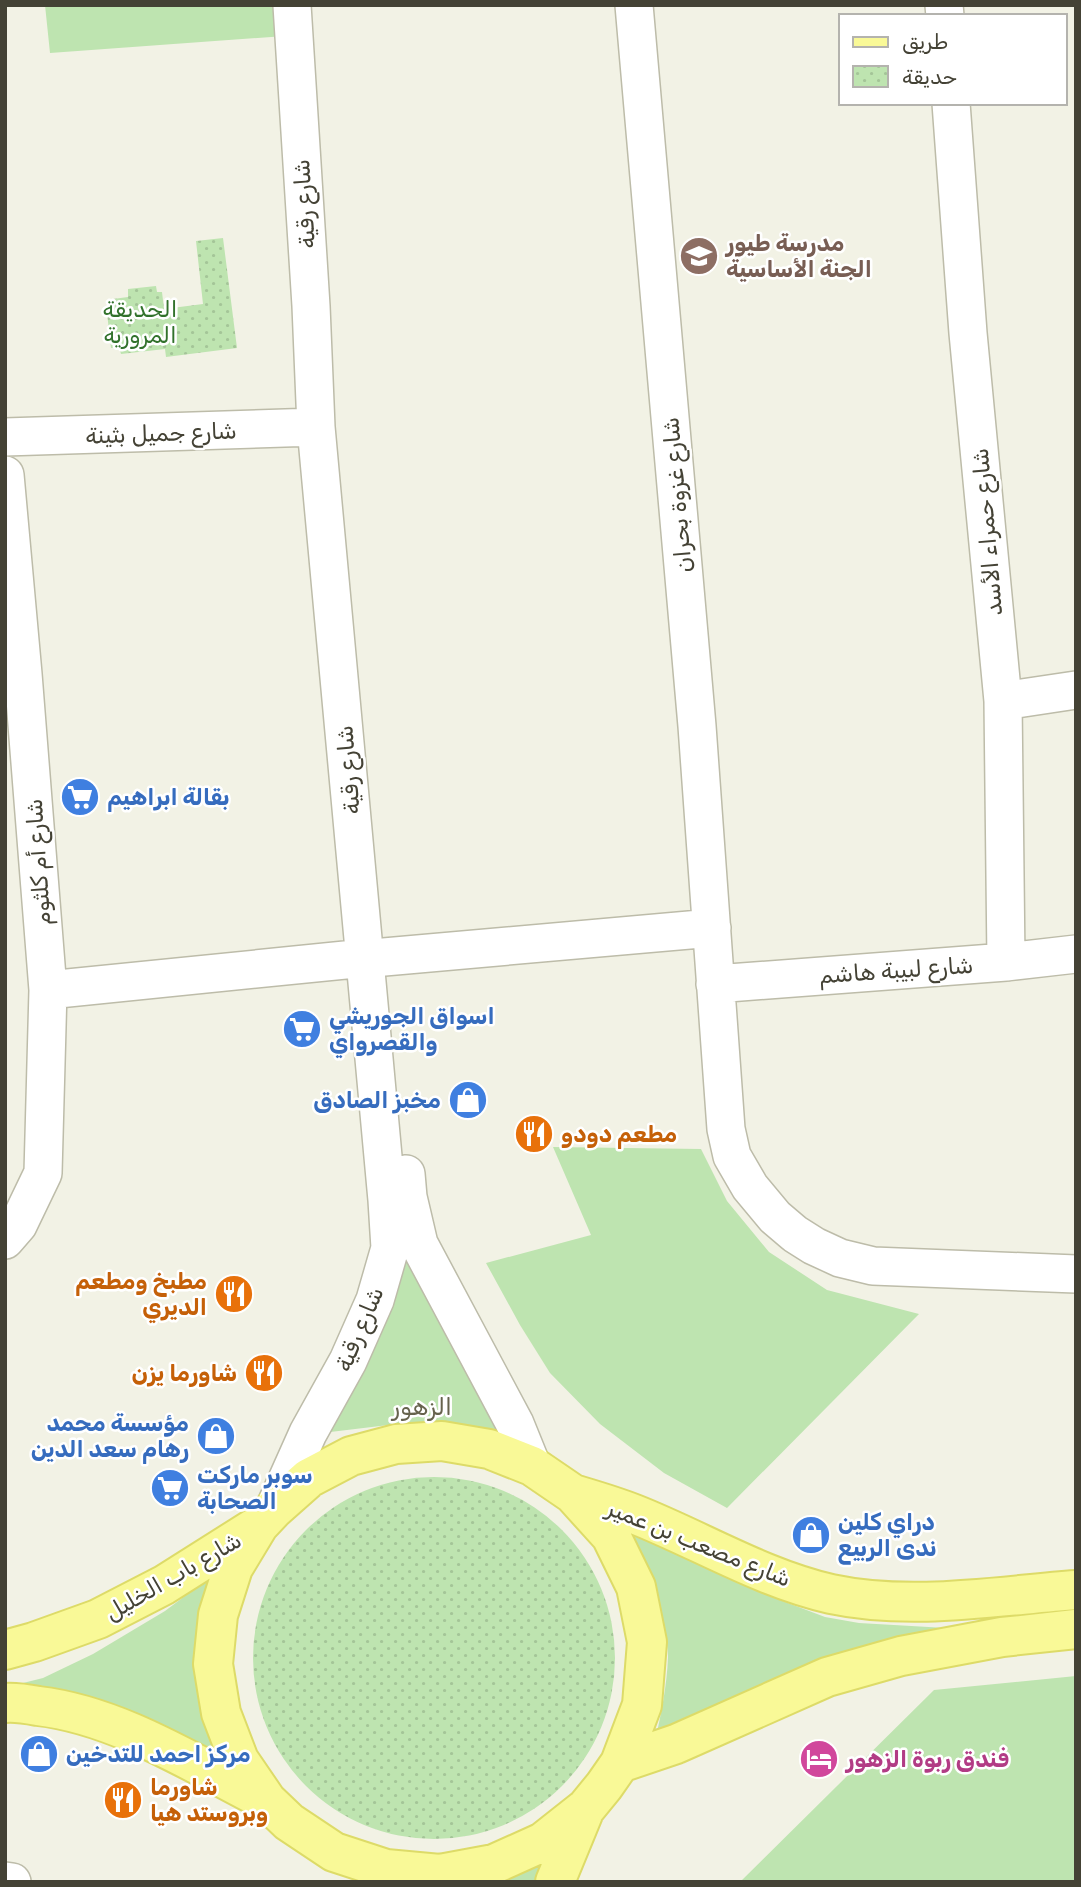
<svg xmlns="http://www.w3.org/2000/svg" width="1081" height="1887" viewBox="0 0 1081 1887" font-family="Rubik,Vazirmatn,sans-serif">
	<style>
		.grass { fill: #bee4b0 }
		.park { fill: url(#park-dots) }
		.lines { fill: none; stroke-linecap: round; stroke-linejoin: round }
		.minor-casing { stroke: #bdbca9; stroke-width: 40 }
		.major-casing { stroke: #dddb68; stroke-width: 42 }
		.minor { stroke: #fff; stroke-width: 37 }
		.major { stroke: #f9f997; stroke-width: 38 }
		.labels { text-anchor: middle; stroke-width: 5; stroke-linejoin: round; paint-order: stroke }
		.street-label { font-size: 23px; fill: #444235; stroke: #fff }
		.education-label { font-size: 23px; font-weight: bold; fill: #785e54; stroke: #fff; text-anchor: start }
		.park-label { font-size: 23px; fill: #32722c; stroke: #fff }
		.shop-label { font-size: 23px; font-weight: bold; fill: #366cbe; stroke: #fff; text-anchor: start }
		.food-label { font-size: 23px; font-weight: bold; fill: #c56008; stroke: #fff; text-anchor: start }
		.hotel-label { font-size: 23px; font-weight: bold; fill: #b23c85; stroke: #fff; text-anchor: start }
		.neighbourhood-label { font-size: 24px; fill: #66634d; stroke: #fff }
	</style>
	<defs>
		<pattern id="park-dots" width="8" height="8" patternUnits="userSpaceOnUse" patternTransform="scale(1.75)"><rect width="8" height="8" fill="#bee4b0"/><path d="M2 2h.1M6 6h.1" fill="none" stroke="#a4c598" stroke-width="1.8" stroke-linecap="round"/></pattern>
	</defs>
	<rect width="100%" height="100%" fill="#f2f2e5"/>
	<path class="grass" d="M 45,5 L 283,5 L 285,36 L 50,53 Z
		M 553,1147 L 701,1149 L 727,1201 L 769,1252 L 827,1290 L 919,1314 L 727,1508 L 664,1473 L 600,1424 L 550,1373 L 520,1325 L 486,1263 L 591,1235 Z
		M 406,1258 L 446,1334 L 502,1432 L 443,1422 L 405,1423 L 322,1433 Z
		M 628,1533 L 780,1600 L 825,1617 L 859,1623 L 946,1628 L 837,1660 L 655,1742 C 661,1714 667,1686 668,1657 C 668,1617 643,1569 628,1533 Z
		M 213,1575 L 226,1768 L 11,1686 L 43,1678 L 93,1654 L 165,1611 Z
		M 1076,1676 L 1076,1882 L 740,1882 L 934,1690 Z
		M 554,1852 L 540,1882 L 493,1882 Z"/>
	<path class="park" d="M 223,238 L 237,348 L 166,357 L 165,349 L 121,354 L 119,347 L 111,348 L 107,313 L 114,312 L 113,299 L 128,297 L 128,289 L 156,286 L 157,292 L 162,292 L 164,309 L 203,304 L 196,241 Z
		M253 1658a181 181 0 1 1 362 0a181 181 0 1 1-362 0Z"/>
	<g class="lines">
		<g class="minor-casing">
			<path id="minor" d="M 634,5 L 697,726 L 726,1129 L 732,1156 L 750,1187 L 775,1217 L 795,1234 L 814,1246 L 840,1258 L 873,1266 L 1076,1274
				M 944,5 L 945,16
				M 951,103 L 968,333 L 1003,701 L 1006,962
				M 5,437 L 316,427
				M 5,475 L 23,674 L 48,990 L 43,1173 L 18,1225 L 5,1240
				M 1003,701 L 1076,690
				M 384,957 L 712,928
				M 715,984 L 1006,962 L 1076,954
				M 48,990 L 365,958
				M 406,1174 L 408,1197 L 419,1244 L 515,1424 L 532,1466
				M 274,1509 L 308,1433 L 348,1361 L 375,1300 L 390,1248 L 387,1200 L 316,427 L 311,306 L 292,5
				M 5,1881 L 12,1882"/>
		</g>
		<g class="major-casing">
			<path id="major" d="M 573,1494 C 593,1500 614,1506 634,1514 C 700,1540 761,1578 831,1594 C 911,1611 995,1596 1076,1590
				M 5,1650 L 34,1642 L 98,1619 L 164,1585 L 259,1525 L 274,1509 L 309,1478 L 351,1456 L 396,1444 L 442,1441 L 489,1449 L 532,1466 L 573,1494 L 611,1536 L 636,1587 L 647,1642 L 642,1705 L 620,1763 L 604,1786 L 586,1808 L 543,1842 L 494,1864 L 440,1874 L 386,1869 L 334,1852 L 289,1822 L 267,1801 L 239,1760 L 221,1713 L 213,1664 L 218,1615 L 233,1568 L 259,1525
				M 5,1703 C 16,1702 27,1704 38,1706 C 117,1715 192,1763 263,1799
				M 620,1763 L 676,1744 L 827,1677 L 901,1656 L 1002,1637 L 1076,1629
				M 555,1882 L 585,1809"/>
		</g>
		<use href="#minor" class="minor"/>
		<use href="#major" class="major"/>
	</g>
	<defs>
		<g id="school-disc" transform="scale(2.0125)"><circle r="9.5" fill="#8d6e63" stroke="#fff"/><path d="M0-5L7-2L0 1L-7-2ZM-4 1L0 2.5L4 1V4Q0 6-4 4Z" fill="#fff"/></g>
		<g id="supermarket-disc" transform="scale(2.0125)"><circle r="9.5" fill="#3f7fe0" stroke="#fff"/><path d="M-6-5.5h2.5l.6 2H6L4.5 2H-2.5L-4.4-4H-6ZM-1.5 3.2a1.3 1.3 0 1 0 .1 0ZM3 3.2a1.3 1.3 0 1 0 .1 0Z" fill="#fff"/></g>
		<g id="shop-disc" transform="scale(2.0125)"><circle r="9.5" fill="#3f7fe0" stroke="#fff"/><path d="M-5-2.5h2.3a2.7 3.5 0 0 1 5.4 0H5L5.5 6h-11ZM-1.5-2.5h3a1.5 2.3 0 0 0-3 0Z" fill="#fff"/></g>
		<g id="restaurant-disc" transform="scale(2.0125)"><circle r="9.5" fill="#e8710a" stroke="#fff"/><path d="M-5-6h1v4h1v-4h1v4h1v-4h1v5L-1.5 .5V6h-2V.5L-5-1ZM5-6V6H3V1.5H1.5Q1.5-4 5-6Z" fill="#fff"/></g>
		<g id="hotel-disc" transform="scale(2.0125)"><circle r="9.5" fill="#d1479c" stroke="#fff"/><path d="M-6-4.5h1.5V1H6V5H4.5V3h-9V5H-6ZM-4 0a1.8 1.8 0 1 1 3.6 0ZM.5 0V-2.5h3Q6-2.5 6 0Z" fill="#fff"/></g>
	</defs>
	<g fill-rule="evenodd">
		<use href="#school-disc" x="699" y="256"/>
		<use href="#supermarket-disc" x="80" y="797"/>
		<use href="#supermarket-disc" x="302" y="1029"/>
		<use href="#shop-disc" x="468" y="1100"/>
		<use href="#restaurant-disc" x="534" y="1134"/>
		<use href="#restaurant-disc" x="234" y="1294"/>
		<use href="#restaurant-disc" x="264" y="1373"/>
		<use href="#shop-disc" x="216" y="1436"/>
		<use href="#supermarket-disc" x="170" y="1488"/>
		<use href="#shop-disc" x="811" y="1535"/>
		<use href="#shop-disc" x="39" y="1754"/>
		<use href="#hotel-disc" x="819" y="1759"/>
		<use href="#restaurant-disc" x="123" y="1800"/>
	</g>
	<g class="labels">
		<g class="street-label">
			<text transform="translate(304 204) rotate(-94)" y="8">شارع رقية</text>
			<text transform="translate(161 433) rotate(-2)" y="8">شارع جميل بثينة</text>
			<text transform="translate(677 495) rotate(-95)" y="8">شارع غزوة بحران</text>
			<text transform="translate(987 532) rotate(-95)" y="8">شارع حمراء الأسد</text>
			<text transform="translate(348 770) rotate(-95)" y="8">شارع رقية</text>
			<text transform="translate(38 862) rotate(-94)" y="8">شارع أم كلثوم</text>
			<text transform="translate(896 970) rotate(-4)" y="8">شارع لبيبة هاشم</text>
			<text transform="translate(359 1329) rotate(-67)" y="8">شارع رقية</text>
			<text transform="translate(699 1543) rotate(22)" y="8">شارع مصعب بن عمير</text>
			<text transform="translate(173 1576) rotate(-30)" y="8">شارع باب الخليل</text>
		</g>
		<g class="education-label">
			<text x="726" y="251">مدرسة طيور<tspan x="726" dy="26">الجنة الأساسية</tspan></text>
		</g>
		<g class="park-label">
			<text x="140" y="317">الحديقة<tspan x="140" dy="26">المرورية</tspan></text>
		</g>
		<g class="shop-label">
			<text x="107" y="805">بقالة ابراهيم</text>
			<text x="329" y="1024">اسواق الجوريشي<tspan x="329" dy="26">والقصرواي</tspan></text>
			<text x="441" y="1108" text-anchor="end">مخبز الصادق</text>
			<text x="189" y="1431" text-anchor="end">مؤسسة محمد<tspan x="189" dy="26">رهام سعد الدين</tspan></text>
			<text x="197" y="1483">سوبر ماركت<tspan x="197" dy="26">الصحابة</tspan></text>
			<text x="838" y="1530">دراي كلين<tspan x="838" dy="26">ندى الربيع</tspan></text>
			<text x="66" y="1762">مركز احمد للتدخين</text>
		</g>
		<g class="food-label">
			<text x="561" y="1142">مطعم دودو</text>
			<text x="207" y="1289" text-anchor="end">مطبخ ومطعم<tspan x="207" dy="26">الديري</tspan></text>
			<text x="237" y="1381" text-anchor="end">شاورما يزن</text>
			<text x="150" y="1795">شاورما<tspan x="150" dy="26">وبروستد هيا</tspan></text>
		</g>
		<g class="hotel-label">
			<text x="846" y="1767">فندق ربوة الزهور</text>
		</g>
		<g class="neighbourhood-label">
			<text x="422" y="1415">الزهور</text>
		</g>
	</g>
	<rect width="1081" height="1887" fill="none" stroke="#444235" stroke-width="14"/>
	<rect x="839" y="14" width="228" height="91" fill="#ffffff" stroke="#b4b3ae" stroke-width="2"/>
	<rect x="853" y="37" width="35" height="10" fill="#f9f997" stroke="#b4b3ae" stroke-width="2"/>
	<text x="902" y="49" font-size="21" fill="#444235">طريق</text>
	<rect x="853" y="66" width="35" height="21" fill="url(#park-dots)" stroke="#b4b3ae" stroke-width="2"/>
	<text x="902" y="84" font-size="21" fill="#444235">حديقة</text>
</svg>
